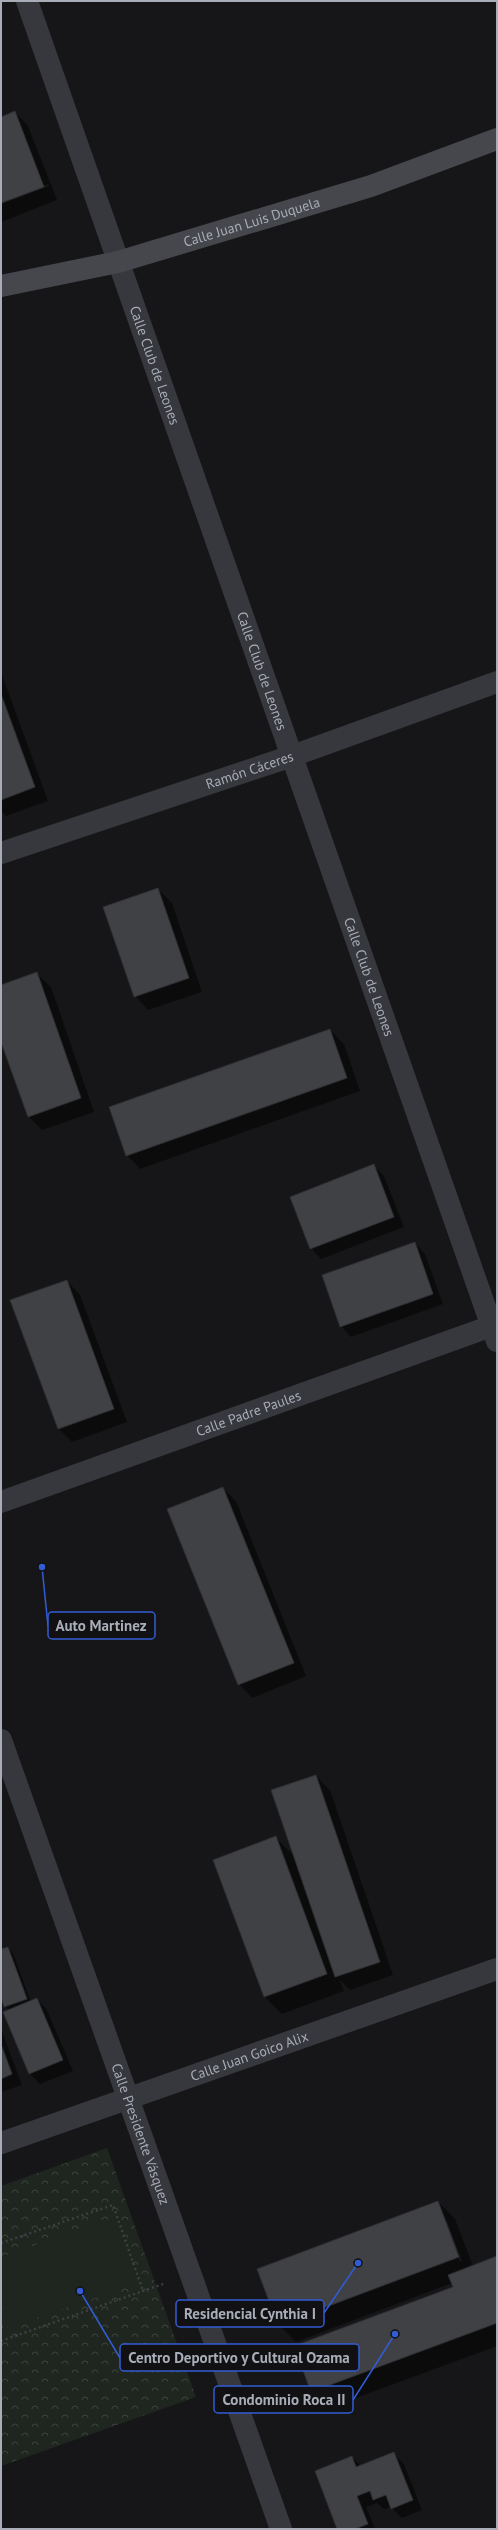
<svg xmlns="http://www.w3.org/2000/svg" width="498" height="2530" viewBox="0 0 498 2530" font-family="'PT Sans',sans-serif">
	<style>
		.park { fill: url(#park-crowns) }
		.garden { fill: #1e261f }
		.shadow { fill: #0007; fill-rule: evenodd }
		.building { fill: #404145; stroke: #303034 }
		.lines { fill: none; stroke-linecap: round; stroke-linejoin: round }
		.path { stroke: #3d3f44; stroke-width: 2.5; stroke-dasharray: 2 3; stroke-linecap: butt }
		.minor { stroke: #37383d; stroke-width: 22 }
		.tertiary { stroke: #37383d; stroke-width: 22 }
		.secondary { stroke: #45474d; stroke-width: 22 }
		.labels { text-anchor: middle; stroke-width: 4; stroke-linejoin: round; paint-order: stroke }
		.street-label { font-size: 14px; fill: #a8adb8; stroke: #111113 }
		.leader { fill: none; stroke: #325cd3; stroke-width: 1.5 }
		.callout-dot { fill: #325cd3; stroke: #111113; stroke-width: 1.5 }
		.callout { fill: #111113; stroke: #325cd3; stroke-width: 1.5 }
		.callout-label { font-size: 15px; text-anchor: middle; font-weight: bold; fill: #a8adb8 }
	</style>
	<defs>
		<pattern id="park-crowns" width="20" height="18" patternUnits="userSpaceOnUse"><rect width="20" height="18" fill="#1e261f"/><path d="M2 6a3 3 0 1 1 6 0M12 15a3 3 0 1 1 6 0" fill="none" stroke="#3c433d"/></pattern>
	</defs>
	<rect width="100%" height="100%" fill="#161618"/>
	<path class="park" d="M 107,2148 L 196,2397 L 1,2466 L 1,2186 Z"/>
	<path class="garden" d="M 116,2217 L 139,2283 L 3,2329 L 1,2257 Z"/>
	<path class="shadow" d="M 15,112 L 28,126 L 57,200 L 1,222 L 1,204 L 49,186 L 48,184 L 1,202 L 1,118 Z
		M 1,672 L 48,801 L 6,816 L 1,811 Z
		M 158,889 L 172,903 L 202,992 L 148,1010 L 135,996 Z
		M 37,974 L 51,987 L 94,1112 L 42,1130 L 29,1117 L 1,1039 L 1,986 Z
		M 330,1030 L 344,1044 L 360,1091 L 140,1169 L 127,1155 Z
		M 374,1166 L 384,1176 L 404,1227 L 321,1259 L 311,1248 Z
		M 415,1243 L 425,1254 L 443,1304 L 351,1337 L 341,1326 Z
		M 67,1281 L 80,1295 L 127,1422 L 72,1442 L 59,1429 Z
		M 223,1488 L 236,1501 L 306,1676 L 252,1698 L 239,1684 Z
		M 316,1776 L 330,1790 L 393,1975 L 350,1990 L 339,1979 L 344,1991 L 282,2014 L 265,1997 L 214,1860 L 276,1838 L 295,1857 Z
		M 8,1948 L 13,1953 L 31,2002 L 37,1999 L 47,2010 L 73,2071 L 40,2084 L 30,2074 L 10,2011 L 5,2006 L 1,1995 L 1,1950 Z
		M 1,2029 L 22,2085 L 1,2092 Z
		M 438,2202 L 455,2219 L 473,2266 L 497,2257 L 497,2346 L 329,2408 L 312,2391 L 454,2288 L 452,2283 L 296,2342 L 279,2325 L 258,2270 ZM 445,2221 L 447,2221 L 462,2261 L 460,2262 Z
		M 394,2454 L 404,2464 L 422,2510 L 402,2518 L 391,2507 L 384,2509 L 377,2503 L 366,2507 L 375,2529 L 338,2529 L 352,2457 L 361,2466 Z"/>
	<path class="building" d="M 15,111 L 44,187 L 1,203 L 1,117 Z
		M 1,694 L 35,787 L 1,800 Z
		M 158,888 L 189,978 L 134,997 L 103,907 Z
		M 37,972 L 81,1098 L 28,1117 L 1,1042 L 1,985 Z
		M 330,1029 L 347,1078 L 126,1156 L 109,1107 Z
		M 374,1164 L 394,1217 L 310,1249 L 290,1197 Z
		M 415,1242 L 433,1294 L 340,1327 L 322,1275 Z
		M 67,1280 L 114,1409 L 58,1429 L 10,1300 Z
		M 223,1487 L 294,1663 L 238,1685 L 167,1509 Z
		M 316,1775 L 380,1962 L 335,1977 L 271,1790 Z
		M 276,1836 L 327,1974 L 264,1997 L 213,1860 Z
		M 8,1947 L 27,1999 L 4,2007 L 1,1998 L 1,1949 Z
		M 37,1998 L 63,2060 L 29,2074 L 3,2012 Z
		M 1,2044 L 12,2074 L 1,2079 Z
		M 438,2201 L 459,2257 L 278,2325 L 257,2269 Z
		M 497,2256 L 497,2323 L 311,2392 L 294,2346 L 453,2287 L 448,2275 Z
		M 394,2452 L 413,2500 L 391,2509 L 386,2495 L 373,2500 L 370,2491 L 357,2496 L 368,2524 L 355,2529 L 337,2529 L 315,2471 L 352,2456 L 356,2467 Z"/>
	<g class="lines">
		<path class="path" d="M 1,2243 L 113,2205 L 143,2291
			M 1,2341 L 163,2284"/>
		<g class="minor">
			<path id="s1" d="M 27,1 L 497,1341"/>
			<path id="s2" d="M 1,853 L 292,756 L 497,682"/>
			<path id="s3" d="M 1,1502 L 497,1324"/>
			<path id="s4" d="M 1,2143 L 497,1969"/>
		</g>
		<path class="tertiary" id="s5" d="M 1,1740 L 281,2529"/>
		<path class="secondary" id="s6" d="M 1,286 L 118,262 L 371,186 L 497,139"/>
	</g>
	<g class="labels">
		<g class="street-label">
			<text dy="5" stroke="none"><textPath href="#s6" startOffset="259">Calle Juan Luis Duquela</textPath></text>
			<text dy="5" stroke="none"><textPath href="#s1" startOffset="386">Calle Club de Leones</textPath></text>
			<text dy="5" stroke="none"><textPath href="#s1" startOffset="710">Calle Club de Leones</textPath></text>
			<text dy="5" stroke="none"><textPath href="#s2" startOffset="262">Ramón Cáceres</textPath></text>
			<text dy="5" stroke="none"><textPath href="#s1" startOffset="1034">Calle Club de Leones</textPath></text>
			<text dy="5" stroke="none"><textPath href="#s3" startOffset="263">Calle Padre Paules</textPath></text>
			<text dy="5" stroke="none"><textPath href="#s4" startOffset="263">Calle Juan Goico Alix</textPath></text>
			<text dy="5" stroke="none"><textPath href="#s5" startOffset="418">Calle Presidente Vásquez</textPath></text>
		</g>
	</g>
	<path class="leader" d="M42 1567L48 1626M358 2263L324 2313M80 2291L120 2358M395 2334L353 2400"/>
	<g class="callout-dot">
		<circle cx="42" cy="1567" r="4"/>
		<circle cx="358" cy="2263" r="4"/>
		<circle cx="80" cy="2291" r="4"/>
		<circle cx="395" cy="2334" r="4"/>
	</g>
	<g class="callout">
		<rect x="48" y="1612" width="107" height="27" rx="4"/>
		<rect x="176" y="2300" width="148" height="27" rx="4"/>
		<rect x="120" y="2344" width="239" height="27" rx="4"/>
		<rect x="214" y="2386" width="139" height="27" rx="4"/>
	</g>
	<g class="callout-label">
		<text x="101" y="1631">Auto Martinez</text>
		<text x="250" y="2319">Residencial Cynthia I</text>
		<text x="239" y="2363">Centro Deportivo y Cultural Ozama</text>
		<text x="284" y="2405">Condominio Roca II</text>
	</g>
	<rect width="498" height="2530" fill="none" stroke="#a8adb8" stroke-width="4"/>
</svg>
